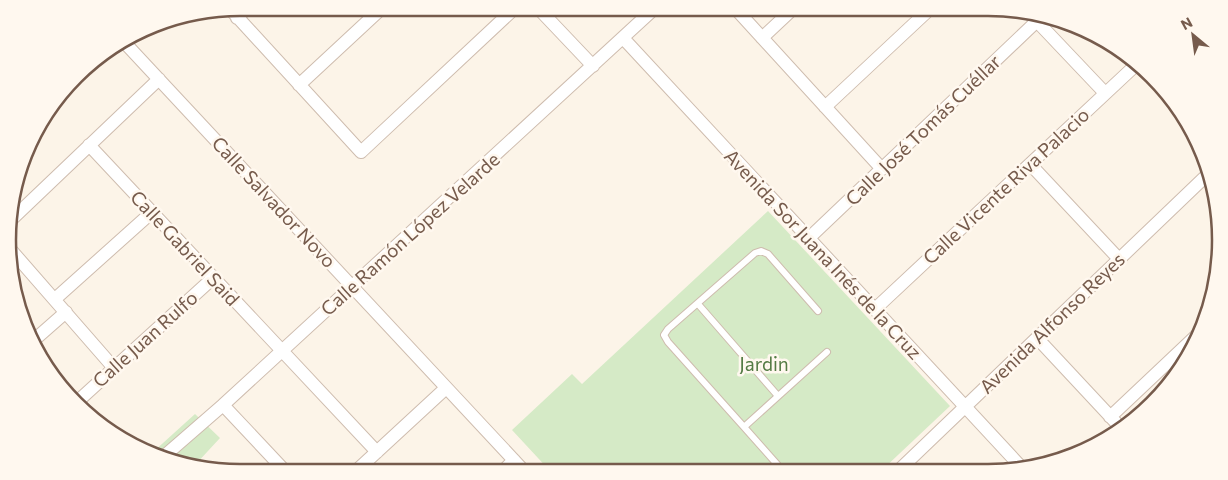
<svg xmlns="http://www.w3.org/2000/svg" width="1228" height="480" viewBox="0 0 1228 480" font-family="Commissioner,sans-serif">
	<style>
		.green { fill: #d5eac6 }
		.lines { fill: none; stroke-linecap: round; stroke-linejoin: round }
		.lane-casing { stroke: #cebcae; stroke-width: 8 }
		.street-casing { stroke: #cebcae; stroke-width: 14 }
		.lane { stroke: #fff; stroke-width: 6 }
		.street { stroke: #fff; stroke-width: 12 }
		.labels { text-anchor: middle; stroke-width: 5; stroke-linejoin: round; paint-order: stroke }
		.street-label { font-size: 19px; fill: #765b4c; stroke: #fff8ef }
		.park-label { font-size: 19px; fill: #547b44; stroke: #fff8ef }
		.rim { fill: none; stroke: #765b4c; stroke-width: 2.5 }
	</style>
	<rect width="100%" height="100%" fill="#fcf4e8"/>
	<path class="green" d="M 768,211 L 950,406 L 881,471 L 551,472 L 512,430 L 572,374 L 582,384 Z
		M 195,414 L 220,438 L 195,465 L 166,460 L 152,453 Z"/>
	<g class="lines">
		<g class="lane-casing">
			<path id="lane" d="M 698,304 L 778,396
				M 744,427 L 668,342 L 664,335 L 668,329 L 755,253 L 761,251 L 768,254 L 818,311
				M 783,471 L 744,427 L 827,352"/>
		</g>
		<g class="street-casing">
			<path id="street" d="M 537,7 L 593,66
				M 734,7 L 882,169
				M 230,9 L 361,152 L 516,7
				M 1031,15 L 1105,93
				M 237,18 L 248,7
				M 623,38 L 1023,469
				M 762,38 L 795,7
				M 125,43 L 525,472
				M 299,85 L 383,7
				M 825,107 L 932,7
				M 89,145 L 377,452
				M 1030,164 L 1119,259
				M 10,221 L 159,79
				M 809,238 L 1037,21
				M 11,250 L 114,368
				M 55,299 L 151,213
				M 875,309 L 1138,63
				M 1037,338 L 1121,428
				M 33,341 L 66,312
				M 78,401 L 213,278
				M 223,405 L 286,472
				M 1110,417 L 1199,333
				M 162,458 L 223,405 L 656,7
				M 898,471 L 1207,175
				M 355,472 L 446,388
				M 502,472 L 514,460"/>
		</g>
		<use href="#lane" class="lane"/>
		<use href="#street" class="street"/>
	</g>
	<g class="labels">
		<g class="street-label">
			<text transform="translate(923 130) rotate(-44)" y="7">Calle José Tomás Cuéllar</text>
			<text transform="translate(1006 186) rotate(-43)" y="7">Calle Vicente Riva Palacio</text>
			<text transform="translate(274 202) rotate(47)" y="7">Calle Salvador Novo</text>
			<text transform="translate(410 234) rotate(-42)" y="7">Calle Ramón López Velarde</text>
			<text transform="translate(185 248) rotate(47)" y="7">Calle Gabriel Said</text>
			<text transform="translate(823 254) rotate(47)" y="7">Avenida Sor Juana Inés de la Cruz</text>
			<text transform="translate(1052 323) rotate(-44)" y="7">Avenida Alfonso Reyes</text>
			<text transform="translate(145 339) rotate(-42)" y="7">Calle Juan Rulfo</text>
		</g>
		<g class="park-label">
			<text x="764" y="371">Jardin</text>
		</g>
	</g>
	<path d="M0 0H1228V480H0ZM240 16H988A224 224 0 0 1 1212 240V240A224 224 0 0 1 988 464H240A224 224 0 0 1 16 240V240A224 224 0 0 1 240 16Z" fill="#fff8ef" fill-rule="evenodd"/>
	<path class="rim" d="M240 16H988A224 224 0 0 1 1212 240V240A224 224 0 0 1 988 464H240A224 224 0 0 1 16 240V240A224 224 0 0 1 240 16Z"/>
	<g transform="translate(1193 35) rotate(331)" stroke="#fff8ef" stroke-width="4" paint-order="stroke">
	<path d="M0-4L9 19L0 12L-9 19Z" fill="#765b4c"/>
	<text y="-8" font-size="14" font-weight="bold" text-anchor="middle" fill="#765b4c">N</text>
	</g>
</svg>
